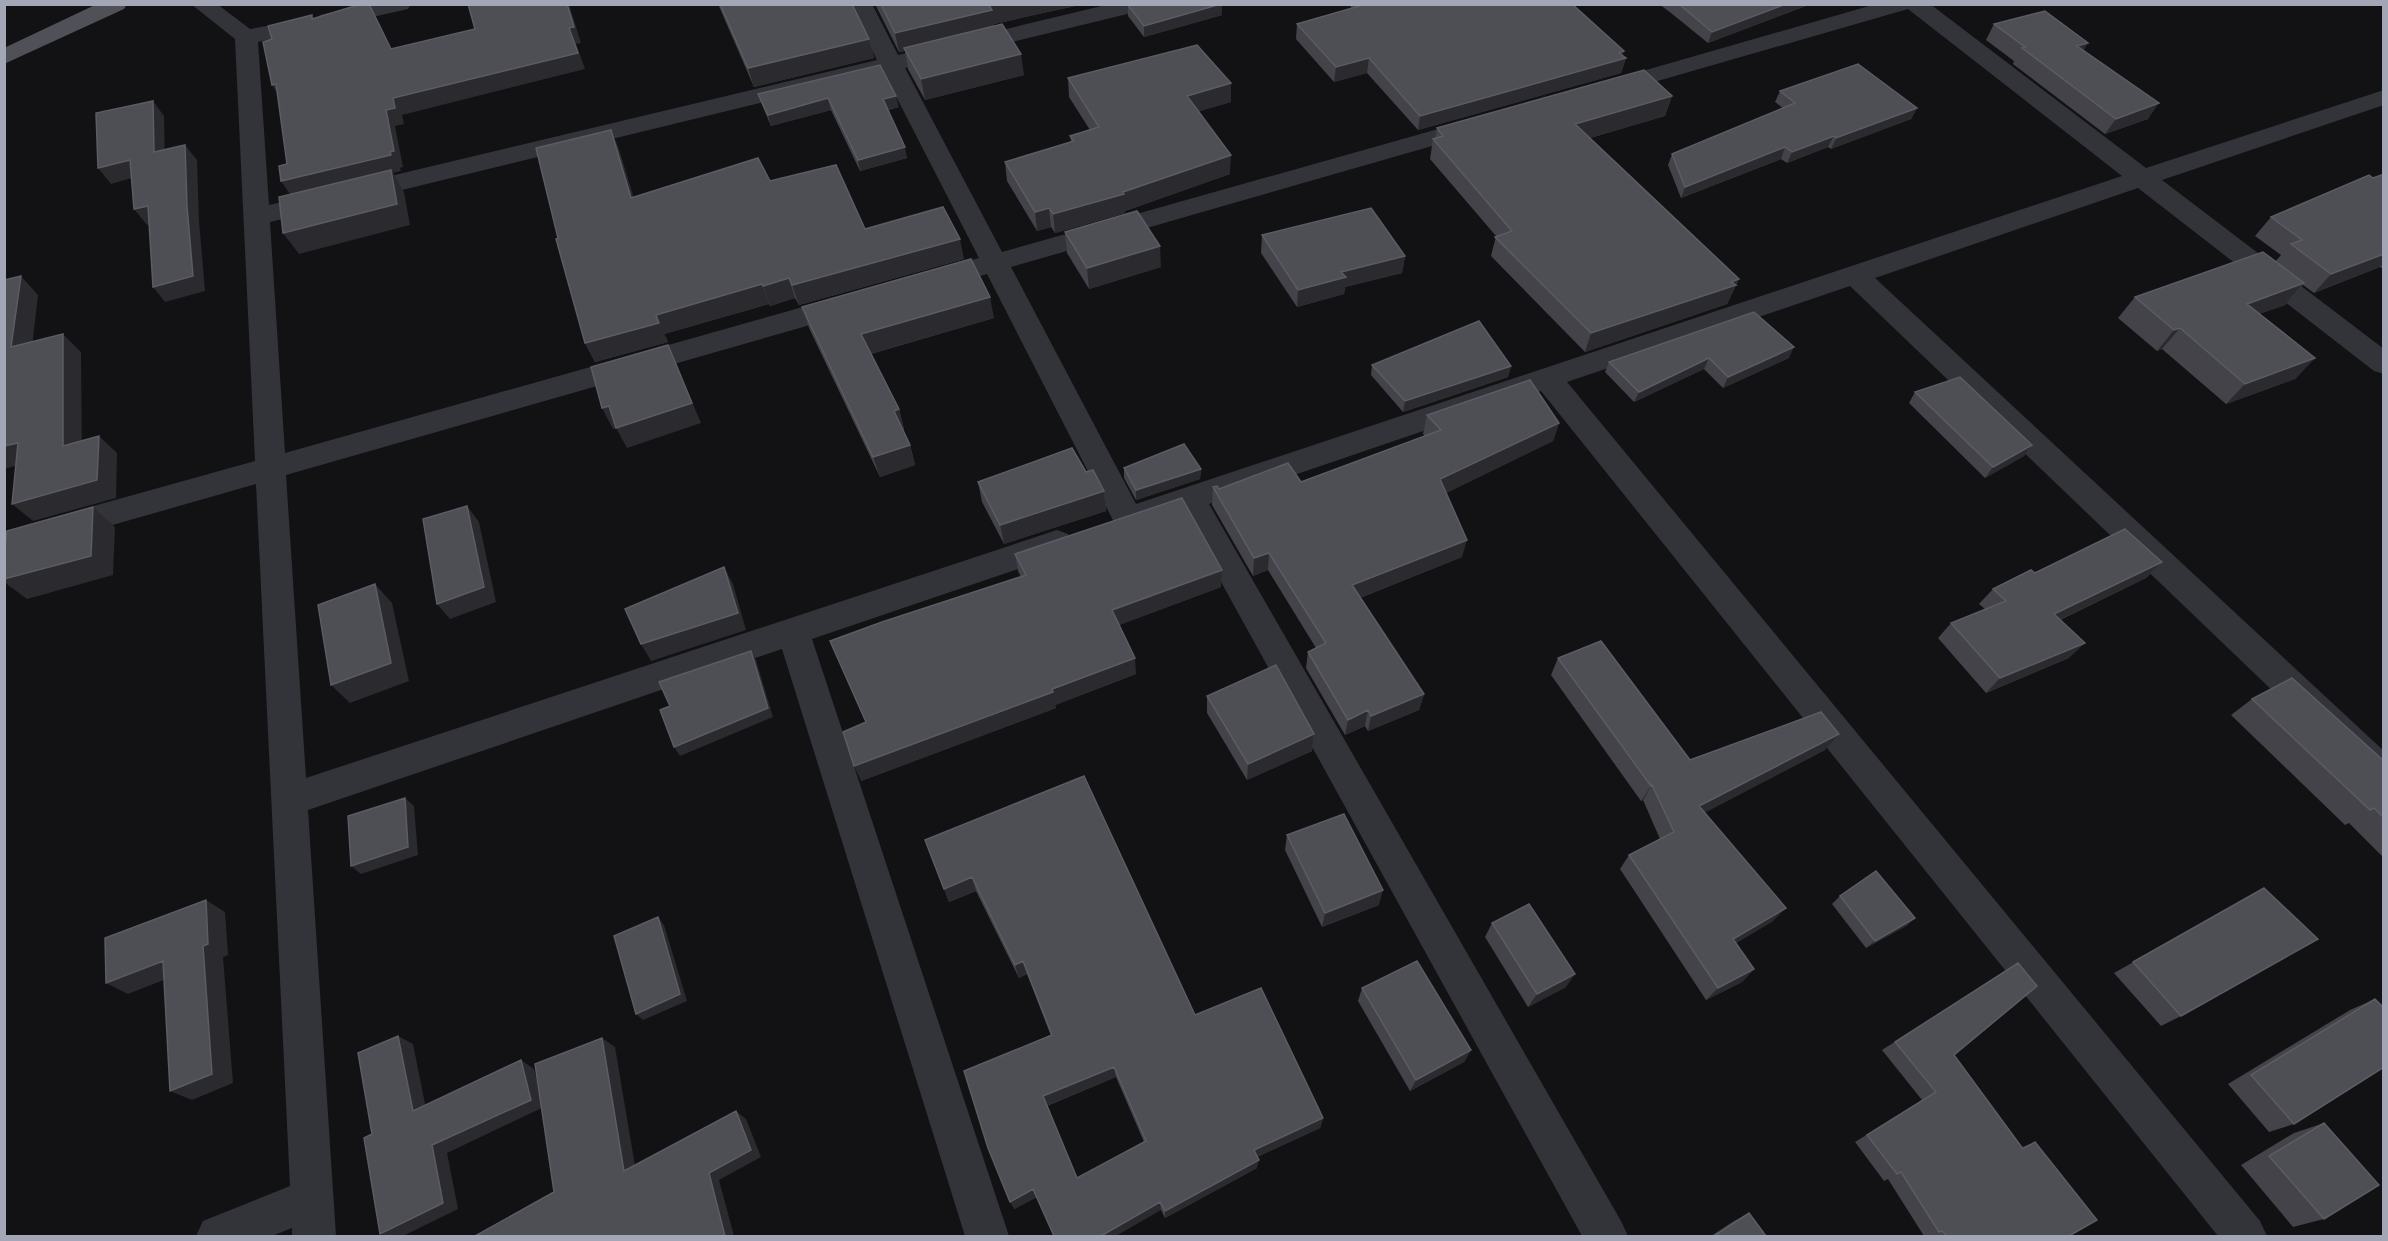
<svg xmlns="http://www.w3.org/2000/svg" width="2388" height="1241" viewBox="0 0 2388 1241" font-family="Inter,sans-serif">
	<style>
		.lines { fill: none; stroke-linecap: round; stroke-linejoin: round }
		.minor { fill: #333439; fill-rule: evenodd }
		.major { fill: #4f5058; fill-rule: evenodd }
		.wall { fill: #434349; fill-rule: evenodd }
		.shaded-wall { fill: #2b2b2f }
		.building { fill: #4e4e55; stroke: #5b5c64; stroke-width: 1.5; fill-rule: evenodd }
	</style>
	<rect width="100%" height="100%" fill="#121214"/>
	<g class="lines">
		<path class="minor" d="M 191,4 L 217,4 L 250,29 L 266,26 L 274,28 L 277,33 L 274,38 L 258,42 L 269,205 L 877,60 L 849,4 L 872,4 L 898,55 L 1110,4 L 1151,4 L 1148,9 L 905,68 L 1002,252 L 1470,120 L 1479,117 L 1488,120 L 1491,125 L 1488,130 L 1011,267 L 1136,504 L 2122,176 L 1908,9 L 1609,95 L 1601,93 L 1597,88 L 1601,83 L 1876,4 L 1930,4 L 2146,168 L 2384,90 L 2384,105 L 2162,180 L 2384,349 L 2384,374 L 2374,371 L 2138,188 L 1875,278 L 2384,751 L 2384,790 L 2371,785 L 1850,286 L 1567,382 L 2260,1221 L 2267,1236 L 2218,1236 L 1541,391 L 1209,504 L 1621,1221 L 1628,1236 L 1582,1236 L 1183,513 L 1128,531 L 1117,528 L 987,274 L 934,289 L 924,287 L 920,280 L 924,273 L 979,258 L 884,73 L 270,222 L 285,453 L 849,294 L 859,297 L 863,304 L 859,311 L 286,475 L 306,778 L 1057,530 L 1068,534 L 1073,543 L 1068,552 L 812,639 L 1009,1236 L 965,1236 L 782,649 L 308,810 L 336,1236 L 292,1236 L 292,1228 L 272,1236 L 196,1236 L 203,1221 L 290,1186 L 256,484 L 4,556 L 4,531 L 255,461 L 235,39 Z
			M 367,4 L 411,4 L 408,9 L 328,27 L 320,25 L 317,20 L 320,15 Z"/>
		<path class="major" d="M 97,4 L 127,4 L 124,9 L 4,64 L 4,48 Z"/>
	</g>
	<path class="wall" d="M 718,4 L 852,4 L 869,39 L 874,58 L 754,87 Z
		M 875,4 L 1084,4 L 994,24 L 994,26 L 1024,75 L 925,100 L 908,69 L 905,51 L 899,52 Z
		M 1348,4 L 1572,4 L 1624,51 L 1622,55 L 1626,58 L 1621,73 L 1418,130 L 1367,73 L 1334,82 L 1296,39 L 1297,24 L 1352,8 Z
		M 1659,4 L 1811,4 L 1708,43 L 1671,13 Z
		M 1128,5 L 1222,15 L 1144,37 L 1128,16 Z
		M 1994,24 L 2084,50 L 2148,119 L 2105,134 L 2013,64 L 2014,61 L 1986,40 Z
		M 1068,78 L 1231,102 L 1199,111 L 1230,174 L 1125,211 L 1125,213 L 1055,233 L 1051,227 L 1037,231 L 1007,181 L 1005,162 L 1071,142 L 1070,136 L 1090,130 L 1069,97 Z
		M 1780,91 L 1917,108 L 1911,119 L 1831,149 L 1828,147 L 1787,163 L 1781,159 L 1681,198 L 1668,165 L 1672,154 L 1783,108 L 1775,102 Z
		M 758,94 L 899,107 L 888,110 L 907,158 L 860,171 L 831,110 L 771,126 L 762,105 Z
		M 1672,96 L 1665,116 L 1590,138 L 1739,279 L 1727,304 L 1585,352 L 1491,256 L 1496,236 L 1430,159 L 1433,139 L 1435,139 L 1437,128 Z
		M 611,130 L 619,150 L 633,197 L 770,181 L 865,229 L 964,259 L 799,305 L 795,298 L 770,306 L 769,304 L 664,334 L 668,342 L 595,362 L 585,343 L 558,238 Z
		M 2384,174 L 2384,269 L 2380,267 L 2314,293 L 2303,285 L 2285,305 L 2259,314 L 2315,358 L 2295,379 L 2226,404 L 2162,349 L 2157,351 L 2118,318 L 2135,297 L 2275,262 L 2281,255 L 2255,236 L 2271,217 Z
		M 1065,232 L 1161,267 L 1089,289 L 1067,253 Z
		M 1262,235 L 1405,256 L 1402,273 L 1345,287 L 1344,294 L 1297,307 L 1261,253 Z
		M 802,307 L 994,318 L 871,354 L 899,409 L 904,429 L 903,430 L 910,445 L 915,465 L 880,477 L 809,328 Z
		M 1754,312 L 1789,358 L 1723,388 L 1704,369 L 1634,402 L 1605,372 L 1609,362 Z
		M 1372,365 L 1511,366 L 1508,377 L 1403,412 L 1371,375 Z
		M 1915,392 L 2032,445 L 2024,456 L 1985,478 L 1909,403 Z
		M 1427,415 L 1559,423 L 1553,441 L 1446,493 L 1462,557 L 1360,598 L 1424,694 L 1419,710 L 1368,731 L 1365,726 L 1345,735 L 1306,668 L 1308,652 L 1316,648 L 1268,570 L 1253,576 L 1212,505 L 1213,487 L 1219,489 L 1301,482 L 1425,436 L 1423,434 Z
		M 1124,468 L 1201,469 L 1200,479 L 1136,500 L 1124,478 Z
		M 1086,472 L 1104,491 L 1106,511 L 1004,544 L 982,502 L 978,482 Z
		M 1015,554 L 1221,587 L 1119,625 L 1136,674 L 1055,705 L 1056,708 L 861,781 L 866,722 L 1021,577 L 1018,571 Z
		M 2162,562 L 2146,578 L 2060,620 L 2069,658 L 1986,693 L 1938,638 L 1951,623 L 1985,609 L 1979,604 L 1993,589 L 2035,573 Z
		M 1558,658 L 1690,760 L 1825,750 L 1705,812 L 1773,921 L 1736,943 L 1754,969 L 1742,982 L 1706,1000 L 1620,869 L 1629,855 L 1660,839 L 1643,800 L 1641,801 L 1551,675 Z
		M 1207,696 L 1314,734 L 1312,751 L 1247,780 L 1207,713 Z
		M 2252,699 L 2384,761 L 2384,858 L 2349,823 L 2345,825 L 2231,715 Z
		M 1287,835 L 1379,905 L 1322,927 L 1285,850 Z
		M 925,840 L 1195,1015 L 1323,1118 L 1320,1128 L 1257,1157 L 1257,1168 L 1165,1218 L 1161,1210 L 1037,1197 L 1014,1209 L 1051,1036 L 1027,974 L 1019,978 L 976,891 L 949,902 ZM 1116,1077 L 1144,1142 L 1077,1178 L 1047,1106 Z
		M 2264,888 L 2181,1016 L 2161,1026 L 2114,973 Z
		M 1840,896 L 1915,918 L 1906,926 L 1866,948 L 1832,904 Z
		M 1492,923 L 1566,987 L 1528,1007 L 1485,937 Z
		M 2018,963 L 1954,1055 L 2022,1147 L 2035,1142 L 2069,1236 L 1924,1236 L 1888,1179 L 1884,1181 L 1855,1142 L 1922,1100 L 1882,1050 Z
		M 1362,988 L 1471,1050 L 1464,1062 L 1410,1091 L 1358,1001 Z
		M 2375,999 L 2294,1124 L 2269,1132 L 2228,1084 L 2350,1010 Z
		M 2324,1123 L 2324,1219 L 2293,1227 L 2241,1165 L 2294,1133 Z
		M 1749,1213 L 1766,1236 L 1711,1236 L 1734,1221 Z"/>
	<path class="shaded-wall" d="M 567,4 L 569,4 L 581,43 L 576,44 L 585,69 L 402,115 L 404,124 L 395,126 L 403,167 L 400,168 L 401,171 L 393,173 L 404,192 L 410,225 L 299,254 L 283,233 L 292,197 L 281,181 L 386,110 L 393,98 L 569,28 Z
		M 991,4 L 1084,4 L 994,24 L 995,29 L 904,48 L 905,51 L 899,52 L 895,33 Z
		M 1222,4 L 1222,15 L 1144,37 L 1144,26 Z
		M 1786,4 L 1811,4 L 1708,43 L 1712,32 Z
		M 869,39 L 874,58 L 754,87 L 748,68 Z
		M 2088,43 L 2079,59 L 2077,46 Z
		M 1624,51 L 1621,60 L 1626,58 L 1621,73 L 1418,130 L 1420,116 Z
		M 1021,54 L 1024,75 L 925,100 L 921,79 Z
		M 1369,58 L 1367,73 L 1334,82 L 1336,67 Z
		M 1231,83 L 1231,102 L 1187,115 L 1187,96 Z
		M 276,84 L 282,101 L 272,85 Z
		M 896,96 L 899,107 L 885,110 L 883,99 Z
		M 1672,96 L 1665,116 L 1570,144 L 1575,124 Z
		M 828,98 L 831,110 L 771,126 L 768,115 Z
		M 153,101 L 164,116 L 165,168 L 154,152 Z
		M 2159,103 L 2148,119 L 2105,134 L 2116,119 Z
		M 1917,108 L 1911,119 L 1831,149 L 1836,138 Z
		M 611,130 L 619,150 L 640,218 L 631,198 Z
		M 1834,136 L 1828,147 L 1787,163 L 1792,152 Z
		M 185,145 L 197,160 L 199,221 L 205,291 L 165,302 L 153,287 L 187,206 Z
		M 905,147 L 907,158 L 860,171 L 858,160 Z
		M 1785,147 L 1781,159 L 1681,198 L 1685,187 Z
		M 1231,155 L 1230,174 L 1125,211 L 1125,213 L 1055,233 L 1053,214 L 1123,192 Z
		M 130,160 L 142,175 L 111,184 L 98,168 Z
		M 148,206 L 160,221 L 147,225 L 134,209 Z
		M 1049,208 L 1051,227 L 1037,231 L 1035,212 Z
		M 960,239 L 964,259 L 799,305 L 792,285 Z
		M 1160,246 L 1161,267 L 1089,289 L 1087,268 Z
		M 2384,254 L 2384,263 L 2380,267 L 2314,293 L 2331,274 Z
		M 1405,256 L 1402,273 L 1345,287 L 1344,294 L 1297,307 L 1298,290 L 1341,272 Z
		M 21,276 L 38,295 L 30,365 L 11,347 Z
		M 789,278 L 795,298 L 770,306 L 763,286 Z
		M 1739,279 L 1727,304 L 1585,352 L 1591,333 Z
		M 2304,283 L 2285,305 L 2228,325 L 2247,304 Z
		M 762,284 L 769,304 L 664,334 L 668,342 L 595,362 L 585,343 L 656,315 Z
		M 990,297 L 994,318 L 867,355 L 861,334 Z
		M 2180,328 L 2162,349 L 2157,351 L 2174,330 Z
		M 63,334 L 81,352 L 82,463 L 63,446 Z
		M 668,345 L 701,423 L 627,448 L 616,428 Z
		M 1794,347 L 1789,358 L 1723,388 L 1728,377 Z
		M 1709,358 L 1704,369 L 1634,402 L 1639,392 Z
		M 2315,358 L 2295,379 L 2226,404 L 2245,384 Z
		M 1511,366 L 1508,377 L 1403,412 L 1405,401 Z
		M 609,406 L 620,427 L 613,429 L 602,408 Z
		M 899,409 L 904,429 L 900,431 L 894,411 Z
		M 1559,423 L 1553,441 L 1436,498 L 1440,479 Z
		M 99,436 L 117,453 L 116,498 L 33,521 L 12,504 Z
		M 18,443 L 37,460 L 4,469 L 4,446 Z
		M 910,445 L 915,465 L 880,477 L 873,457 Z
		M 2032,445 L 2024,456 L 1985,478 L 1993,467 Z
		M 1201,469 L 1200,479 L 1136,500 L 1136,490 Z
		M 1104,491 L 1106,511 L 1004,544 L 1000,525 Z
		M 467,506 L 479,522 L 496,602 L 450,619 L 437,604 Z
		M 93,507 L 115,527 L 113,575 L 27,599 L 4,582 L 4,579 Z
		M 1467,540 L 1462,557 L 1349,602 L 1352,585 Z
		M 1269,553 L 1268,570 L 1253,576 L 1254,558 Z
		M 2162,562 L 2146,578 L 2040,629 L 2054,614 Z
		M 724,567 L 733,584 L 746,630 L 651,661 L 641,644 Z
		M 1222,570 L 1221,587 L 1114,627 L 1112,610 Z
		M 375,584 L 392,603 L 409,681 L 350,703 L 331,685 Z
		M 2085,643 L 2069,658 L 1986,693 L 2000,678 Z
		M 751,651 L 756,660 L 773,717 L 680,756 L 674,747 Z
		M 1135,658 L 1136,674 L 1055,705 L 1056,708 L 861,781 L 854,766 Z
		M 1424,694 L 1419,710 L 1368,731 L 1371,716 Z
		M 1368,710 L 1365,726 L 1345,735 L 1348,720 Z
		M 1314,734 L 1312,751 L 1247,780 L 1248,764 Z
		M 1839,734 L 1825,750 L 1689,821 L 1699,806 Z
		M 1652,785 L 1643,800 L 1641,801 L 1651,786 Z
		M 405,798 L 414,806 L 418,855 L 361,874 L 351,866 Z
		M 972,877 L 976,891 L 949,902 L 944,889 Z
		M 1383,890 L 1379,905 L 1322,927 L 1325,913 Z
		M 206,900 L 225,912 L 228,955 L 223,957 L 233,1083 L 192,1100 L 170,1091 Z
		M 1786,908 L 1773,921 L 1721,952 L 1733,939 Z
		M 658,917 L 664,925 L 687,1001 L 643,1020 L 636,1014 Z
		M 1915,918 L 1906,926 L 1866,948 L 1875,941 Z
		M 163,961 L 184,972 L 128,994 L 106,983 Z
		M 1023,961 L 1027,974 L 1019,978 L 1015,965 Z
		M 1754,969 L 1742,982 L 1706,1000 L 1718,988 Z
		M 1575,974 L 1566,987 L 1528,1007 L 1537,994 Z
		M 398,1036 L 413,1044 L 428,1119 L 413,1111 Z
		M 602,1038 L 615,1047 L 637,1178 L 624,1171 Z
		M 1471,1050 L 1464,1062 L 1410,1091 L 1416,1080 Z
		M 521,1060 L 534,1069 L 544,1107 L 447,1153 L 458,1209 L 403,1236 L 387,1236 L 380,1234 L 432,1145 Z
		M 1114,1067 L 1116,1077 L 1046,1106 L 1043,1096 Z
		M 736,1111 L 746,1119 L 761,1157 L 719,1180 L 734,1236 L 725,1236 L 709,1173 Z
		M 1323,1118 L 1320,1128 L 1252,1159 L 1254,1150 Z
		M 1259,1160 L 1257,1168 L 1165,1218 L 1165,1211 Z
		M 1033,1189 L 1037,1197 L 1014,1209 L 1010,1202 Z
		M 1160,1202 L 1161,1210 L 1116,1236 L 1101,1236 Z"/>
	<path class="building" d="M 361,4 L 369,4 L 391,49 L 475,29 L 468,4 L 567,4 L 574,27 L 569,28 L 578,53 L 393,98 L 395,108 L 386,110 L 394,151 L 390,152 L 391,155 L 281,181 L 279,166 L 287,164 L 276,84 L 272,85 L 263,42 L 272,39 L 268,26 L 312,15 L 312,19 Z
		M 720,4 L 852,4 L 869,39 L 748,68 Z
		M 881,4 L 991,4 L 989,5 L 992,10 L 895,33 Z
		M 1130,4 L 1221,4 L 1144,26 L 1128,5 Z
		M 1362,4 L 1572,4 L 1624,51 L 1619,53 L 1626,58 L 1420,116 L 1369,58 L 1336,67 L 1297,24 L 1363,5 Z
		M 1679,4 L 1786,4 L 1712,32 Z
		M 2045,11 L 2088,43 L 2077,46 L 2159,103 L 2116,119 L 2022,48 L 2025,47 L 1994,24 Z
		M 1002,24 L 1021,54 L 921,79 L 904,48 Z
		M 1197,45 L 1231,83 L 1187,96 L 1231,155 L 1123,192 L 1124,194 L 1053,214 L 1049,208 L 1035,212 L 1005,162 L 1074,141 L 1070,136 L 1099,127 L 1068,78 Z
		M 1858,64 L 1917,108 L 1836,138 L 1834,136 L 1792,152 L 1785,147 L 1685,187 L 1672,154 L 1795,103 L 1780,91 Z
		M 880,65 L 896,96 L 883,99 L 905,147 L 858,160 L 828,98 L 768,115 L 758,94 Z
		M 1644,70 L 1672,96 L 1575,124 L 1739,279 L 1731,282 L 1736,285 L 1591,333 L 1495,237 L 1512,231 L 1433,139 L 1443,136 L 1437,128 Z
		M 153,101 L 154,152 L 185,145 L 187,206 L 193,276 L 153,287 L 148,206 L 134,209 L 130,160 L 98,168 L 96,113 Z
		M 611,130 L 631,198 L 758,158 L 770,181 L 836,165 L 865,229 L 943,207 L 960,239 L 792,285 L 789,278 L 763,286 L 762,284 L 656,315 L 659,323 L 585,343 L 556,239 L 558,238 L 536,148 Z
		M 391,170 L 397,204 L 283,233 L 279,197 Z
		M 2384,174 L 2384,254 L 2331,274 L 2291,244 L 2302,240 L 2271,217 L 2369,175 L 2373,178 Z
		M 1371,208 L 1405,256 L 1341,272 L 1346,277 L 1298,290 L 1262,235 Z
		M 1137,211 L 1160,246 L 1087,268 L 1065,232 Z
		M 2263,252 L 2304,283 L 2247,304 L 2315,358 L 2245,384 L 2180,328 L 2174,330 L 2135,297 Z
		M 971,259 L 990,297 L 861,334 L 899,409 L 894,411 L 910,445 L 873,457 L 802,307 Z
		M 21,276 L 11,347 L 63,334 L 63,446 L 99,436 L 97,480 L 12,504 L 18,443 L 4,446 L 4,280 Z
		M 1754,312 L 1794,347 L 1728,377 L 1709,358 L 1639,392 L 1609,362 Z
		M 1479,321 L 1511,366 L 1405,401 L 1372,365 Z
		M 668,345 L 692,403 L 616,428 L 609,406 L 602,408 L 591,367 Z
		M 1960,377 L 2032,445 L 1993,467 L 1915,392 Z
		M 1530,380 L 1559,423 L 1440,479 L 1467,540 L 1352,585 L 1424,694 L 1371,716 L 1368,710 L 1348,720 L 1308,652 L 1326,643 L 1269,553 L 1254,558 L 1213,487 L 1217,486 L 1219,489 L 1288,463 L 1301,482 L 1441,430 L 1427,415 Z
		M 1184,444 L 1201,469 L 1136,490 L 1124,468 Z
		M 1072,448 L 1086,472 L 1093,470 L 1104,491 L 1000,525 L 978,482 Z
		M 1182,498 L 1222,570 L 1112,610 L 1135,658 L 1052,689 L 1053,692 L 854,766 L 843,732 L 866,722 L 830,641 L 882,622 L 1026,575 L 1015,554 Z
		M 467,506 L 484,587 L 437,604 L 423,519 Z
		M 93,507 L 91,556 L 4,579 L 4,556 L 7,531 Z
		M 2125,529 L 2162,562 L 2054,614 L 2085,643 L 2000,678 L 1951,623 L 2006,601 L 1993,589 L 2031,570 L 2035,573 Z
		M 724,567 L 738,613 L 641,644 L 625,609 Z
		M 375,584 L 391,663 L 331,685 L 318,605 Z
		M 1601,641 L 1690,760 L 1821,712 L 1839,734 L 1699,806 L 1786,908 L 1733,939 L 1754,969 L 1718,988 L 1629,855 L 1674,832 L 1652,785 L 1651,786 L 1558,658 Z
		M 751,651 L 768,708 L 674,747 L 660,710 L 670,706 L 659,682 Z
		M 1276,665 L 1314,734 L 1248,764 L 1207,696 Z
		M 2292,678 L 2384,761 L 2384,818 L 2374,808 L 2370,810 L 2252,699 Z
		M 1084,776 L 1195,1015 L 1261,988 L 1323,1118 L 1254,1150 L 1259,1160 L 1165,1211 L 1160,1202 L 1101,1236 L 1054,1236 L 1033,1189 L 1010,1202 L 988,1148 L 964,1071 L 1052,1035 L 1023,961 L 1015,965 L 972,877 L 944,889 L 925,840 ZM 1114,1067 L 1146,1141 L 1077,1178 L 1043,1096 Z
		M 405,798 L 408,847 L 351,866 L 348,816 Z
		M 1344,814 L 1383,890 L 1325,913 L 1287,835 Z
		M 1876,871 L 1915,918 L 1875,941 L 1840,896 Z
		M 2264,888 L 2318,939 L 2181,1016 L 2133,962 Z
		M 206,900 L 208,944 L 203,946 L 212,1074 L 170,1091 L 163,961 L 106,983 L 105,938 Z
		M 1529,904 L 1575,974 L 1537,994 L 1492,923 Z
		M 658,917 L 680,994 L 636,1014 L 614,936 Z
		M 1417,961 L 1471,1050 L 1416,1080 L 1362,988 Z
		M 2018,963 L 2037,986 L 1954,1055 L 2023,1149 L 2035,1142 L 2097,1220 L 2069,1236 L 1947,1236 L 1942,1231 L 1939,1232 L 1901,1172 L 1897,1174 L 1867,1135 L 1936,1092 L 1895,1042 Z
		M 2375,999 L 2384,1008 L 2384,1067 L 2294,1124 L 2251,1075 Z
		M 398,1036 L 413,1111 L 521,1060 L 531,1100 L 432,1145 L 443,1203 L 380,1234 L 364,1138 L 372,1134 L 358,1053 Z
		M 602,1038 L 624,1171 L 736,1111 L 751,1150 L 709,1173 L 725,1236 L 475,1236 L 554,1192 L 535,1064 Z
		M 2324,1123 L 2379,1185 L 2324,1219 L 2269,1156 Z
		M 1749,1213 L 1766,1236 L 1714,1236 Z"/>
	<rect width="2388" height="1241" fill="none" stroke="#a3a7b5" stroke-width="12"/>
</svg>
